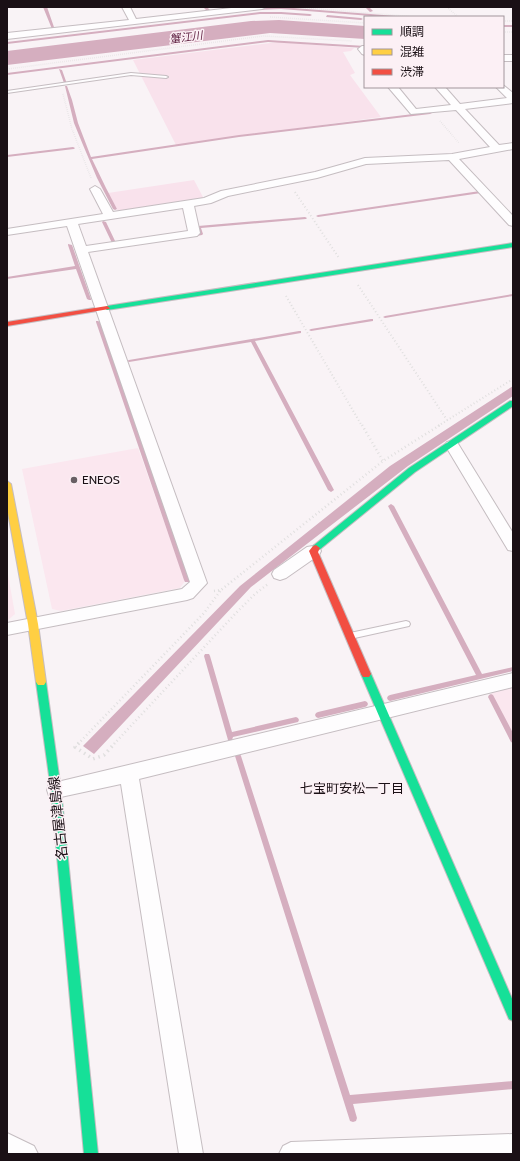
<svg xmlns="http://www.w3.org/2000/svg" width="520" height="1161" viewBox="0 0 520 1161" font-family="Cabin,'Noto Sans JP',sans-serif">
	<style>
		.built { fill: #fbe7ef }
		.green { fill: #f9e2ec }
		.water { fill: #d5aebf }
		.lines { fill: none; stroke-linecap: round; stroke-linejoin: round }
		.stream { fill: #d5aebf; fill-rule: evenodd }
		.lane-casing { stroke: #c5bdc1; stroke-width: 2 }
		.street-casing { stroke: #c5bdc1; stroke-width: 2 }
		.fast-casing { stroke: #c5bdc1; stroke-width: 2 }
		.slow-casing { stroke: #c5bdc1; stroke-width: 2 }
		.jam-casing { stroke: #c5bdc1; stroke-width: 2 }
		.path-far3 { stroke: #e0dfdf; stroke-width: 1.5; stroke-dasharray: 0.5 1.5; stroke-linecap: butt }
		.path-far2 { stroke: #e0dfdf; stroke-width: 2; stroke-dasharray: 1 2.5; stroke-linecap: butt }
		.path-far1 { stroke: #e0dfdf; stroke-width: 2.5; stroke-dasharray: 1 3; stroke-linecap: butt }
		.path { stroke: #e0dfdf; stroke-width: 3.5; stroke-dasharray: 1.5 4; stroke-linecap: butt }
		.lane { fill: #fefdfe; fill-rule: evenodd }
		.street { fill: #fefdfe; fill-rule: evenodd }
		.fast { fill: #16e098; fill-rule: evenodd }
		.slow { fill: #ffcf43; fill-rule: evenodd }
		.jam { fill: #f24e42; fill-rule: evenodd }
		.poi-dot { fill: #685f64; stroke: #fcf0f5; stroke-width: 1.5 }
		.labels { text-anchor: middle; stroke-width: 3; stroke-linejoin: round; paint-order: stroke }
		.far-water-label { font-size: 11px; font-style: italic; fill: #5c1c3e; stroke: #fcf0f5 }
		.poi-label { font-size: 12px; fill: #1a1015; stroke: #fcf0f5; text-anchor: start }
		.neighbourhood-label { font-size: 13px; fill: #1a1015; stroke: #fcf0f5 }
		.near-street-label { font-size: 14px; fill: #1a1015; stroke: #fcf0f5 }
	</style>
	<rect width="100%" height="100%" fill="#f9f3f6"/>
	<path class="built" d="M 138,448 L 185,581 L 180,588 L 61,611 L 52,609 L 22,469 Z
		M 7,569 L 15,614 L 7,621 Z
		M 513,687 L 513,733 L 491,693 Z"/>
	<path class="green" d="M 279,42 L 354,48 L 351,51 L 343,52 L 355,73 L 350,75 L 381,117 L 176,145 L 133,60 Z
		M 194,180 L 204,199 L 119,213 L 108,193 Z"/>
	<path class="water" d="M 279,20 L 365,26 L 365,39 L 270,33 L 7,65 L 7,51 L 251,21 Z
		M 513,386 L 513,396 L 408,466 L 251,587 L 94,754 L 83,746 L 240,586 L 390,466 Z"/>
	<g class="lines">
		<path class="stream" d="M 43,7 L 47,7 L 55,30 L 52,29 Z
			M 203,7 L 207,7 L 210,10 L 207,11 Z
			M 281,7 L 396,16 L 398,17 L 384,17 L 281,9 L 256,10 L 254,9 L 256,8 Z
			M 365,7 L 369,7 L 373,11 L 370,12 Z
			M 260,12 L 281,12 L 310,14 L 312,15 L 310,16 L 281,14 L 260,14 L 7,44 L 7,42 Z
			M 327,15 L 361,18 L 363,19 L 361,20 L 326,17 Z
			M 503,25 L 513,25 L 513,27 L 503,27 Z
			M 268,40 L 365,46 L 365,48 L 268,42 L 7,75 L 7,73 Z
			M 59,69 L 62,70 L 67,84 L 64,83 Z
			M 65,86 L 67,86 L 72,100 L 78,123 L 91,157 L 239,135 L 430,112 L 432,113 L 430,114 L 239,137 L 92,159 L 106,188 L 117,209 L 115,210 L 113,209 L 97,178 L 83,145 L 74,123 Z
			M 73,147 L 75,148 L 74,149 L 7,157 L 7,155 Z
			M 480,191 L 481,191 L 481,193 L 318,217 L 316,216 L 318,215 Z
			M 305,217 L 307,218 L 306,219 L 201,228 L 203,234 L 202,235 L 191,237 L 189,236 L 199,233 L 196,227 L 198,226 Z
			M 103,221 L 106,222 L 116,243 L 116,244 L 112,243 L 102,222 Z
			M 68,244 L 72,245 L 91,299 L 91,300 L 89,300 L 87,299 L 76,269 L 7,279 L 7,277 L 75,266 L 68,245 Z
			M 513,294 L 513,296 L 385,318 L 383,317 L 385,316 Z
			M 371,319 L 373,319 L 373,321 L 311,331 L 309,330 L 311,329 Z
			M 96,321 L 98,321 L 100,322 L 190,580 L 189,582 L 185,582 L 184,580 L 96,322 Z
			M 299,331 L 301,331 L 301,333 L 255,341 L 334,490 L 331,492 L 328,490 L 251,342 L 129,362 L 127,361 L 129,360 Z
			M 391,504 L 394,506 L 482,674 L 513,667 L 513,671 L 390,701 L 388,700 L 387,698 L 388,696 L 390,695 L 476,675 L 388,506 Z
			M 205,654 L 209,654 L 210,656 L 232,732 L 296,717 L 298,718 L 299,720 L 298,722 L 233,737 L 232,740 L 230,741 L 228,740 L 204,656 Z
			M 491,694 L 493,695 L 513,733 L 513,743 L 511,742 L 488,697 L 489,695 Z
			M 365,701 L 367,702 L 368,704 L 367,706 L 365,707 L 318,718 L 316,717 L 315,715 L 316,713 L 318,712 Z
			M 238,753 L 240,754 L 241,756 L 350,1095 L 513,1081 L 513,1089 L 353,1104 L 357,1118 L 356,1121 L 353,1122 L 350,1121 L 235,756 L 236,754 Z"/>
		<g class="lane-casing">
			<path id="lane" d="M 131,73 L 166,76 L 168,77 L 166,78 L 131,75 L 7,93 L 7,91 Z
				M 406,621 L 409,622 L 410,624 L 409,626 L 350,639 L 347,638 L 346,636 L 347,634 L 350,633 Z"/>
		</g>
		<g class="street-casing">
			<path id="street" d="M 122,7 L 130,7 L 136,19 L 240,7 L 266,7 L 262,9 L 7,39 L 7,33 L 129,20 Z
				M 362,46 L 365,46 L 365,55 L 362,54 L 358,49 Z
				M 503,55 L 513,55 L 513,61 L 503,61 Z
				M 503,85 L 513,93 L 513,103 L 465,109 L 499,145 L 513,143 L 513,149 L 459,159 L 513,216 L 513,226 L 509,225 L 449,160 L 366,164 L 317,178 L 228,196 L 211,203 L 194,206 L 200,233 L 197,236 L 88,252 L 207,583 L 193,598 L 187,600 L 7,635 L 7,623 L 182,589 L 190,582 L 67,226 L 7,235 L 7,229 L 103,214 L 90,189 L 95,186 L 100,189 L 113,212 L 204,198 L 221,191 L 315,172 L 365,158 L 452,154 L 490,147 L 456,110 L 411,114 L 388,87 L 398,87 L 416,109 L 451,105 L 435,87 L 445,87 L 460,104 L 507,98 L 496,87 L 503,87 ZM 183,208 L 188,231 L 86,246 L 78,224 Z
				M 452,441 L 457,442 L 513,533 L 513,551 L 508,550 L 445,445 L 447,442 Z
				M 313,546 L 319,547 L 321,551 L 319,555 L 286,578 L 280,580 L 274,578 L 272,574 L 274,570 L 307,547 Z
				M 513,673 L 513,687 L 139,779 L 203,1154 L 179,1154 L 121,784 L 56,798 L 49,796 L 47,790 L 49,784 Z
				M 7,1133 L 34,1146 L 38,1154 L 7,1154 Z
				M 513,1134 L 513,1154 L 279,1154 L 283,1146 L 291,1142 Z"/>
		</g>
		<g class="fast-casing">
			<path id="fast" d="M 513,243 L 513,247 L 107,310 L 104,308 L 107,306 Z
				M 510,401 L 513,401 L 513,406 L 415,472 L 319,550 L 313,550 L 312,548 L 313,546 L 409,468 Z
				M 366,670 L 369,671 L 371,674 L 513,1001 L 513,1021 L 509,1019 L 361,674 L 363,671 Z
				M 41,678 L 44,679 L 46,682 L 61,790 L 98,1154 L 84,1154 L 51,790 L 36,682 L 38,679 Z"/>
		</g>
		<g class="slow-casing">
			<path id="slow" d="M 7,481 L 11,484 L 38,624 L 46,682 L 44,685 L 38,685 L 36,682 L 28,624 L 7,507 Z"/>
		</g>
		<g class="jam-casing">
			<path id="jam" d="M 107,306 L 110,308 L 109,309 L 7,326 L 7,322 Z
				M 316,545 L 320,548 L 318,552 L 371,674 L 369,677 L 363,677 L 361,674 L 309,551 L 313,546 Z"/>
		</g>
		<path class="path-far3" d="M 291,7 L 418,17
			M 447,7 L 458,17
			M 270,17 L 365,23
			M 503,21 L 513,21
			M 503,32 L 513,32
			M 7,69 L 263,36 L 352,41
			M 63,94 L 72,129 L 91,178
			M 440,121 L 459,143"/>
		<path class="path-far2" d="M 295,192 L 339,258
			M 358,285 L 447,420
			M 286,296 L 362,426
			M 438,426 L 513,379"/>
		<path class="path-far1" d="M 362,425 L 383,461
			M 214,591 L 221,590 L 383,461 L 440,425
			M 78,744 L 204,613 L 221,590
			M 114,744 L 236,613 L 255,594 L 268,584"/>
		<path class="path" d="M 79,743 L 75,747 L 93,759 L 104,755 L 115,743"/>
		<use href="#lane" class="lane"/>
		<use href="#street" class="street"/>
		<use href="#fast" class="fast"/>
		<use href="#slow" class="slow"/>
		<use href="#jam" class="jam"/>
	</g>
	<circle class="poi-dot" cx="74" cy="480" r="4"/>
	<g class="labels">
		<g class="far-water-label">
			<text transform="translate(186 37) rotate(-7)" y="4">蟹江川</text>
		</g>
		<g class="poi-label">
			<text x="82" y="484">ENEOS</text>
		</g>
		<g class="neighbourhood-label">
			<text x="352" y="793">七宝町安松一丁目</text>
		</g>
		<g class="near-street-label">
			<text transform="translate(58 818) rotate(-96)" y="5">名古屋津島線</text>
		</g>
	</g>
	<rect width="520" height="1161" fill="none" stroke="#1a1015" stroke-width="16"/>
	<rect x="364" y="16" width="140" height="72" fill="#fcf0f5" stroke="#a2969b"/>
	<rect x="372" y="29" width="20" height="6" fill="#16e098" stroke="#a2969b"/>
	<text x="400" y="36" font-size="12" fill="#1a1015">順調</text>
	<rect x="372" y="49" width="20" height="6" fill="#ffcf43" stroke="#a2969b"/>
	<text x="400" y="56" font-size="12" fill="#1a1015">混雑</text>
	<rect x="372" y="69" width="20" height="6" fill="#f24e42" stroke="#a2969b"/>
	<text x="400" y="76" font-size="12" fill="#1a1015">渋滞</text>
</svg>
